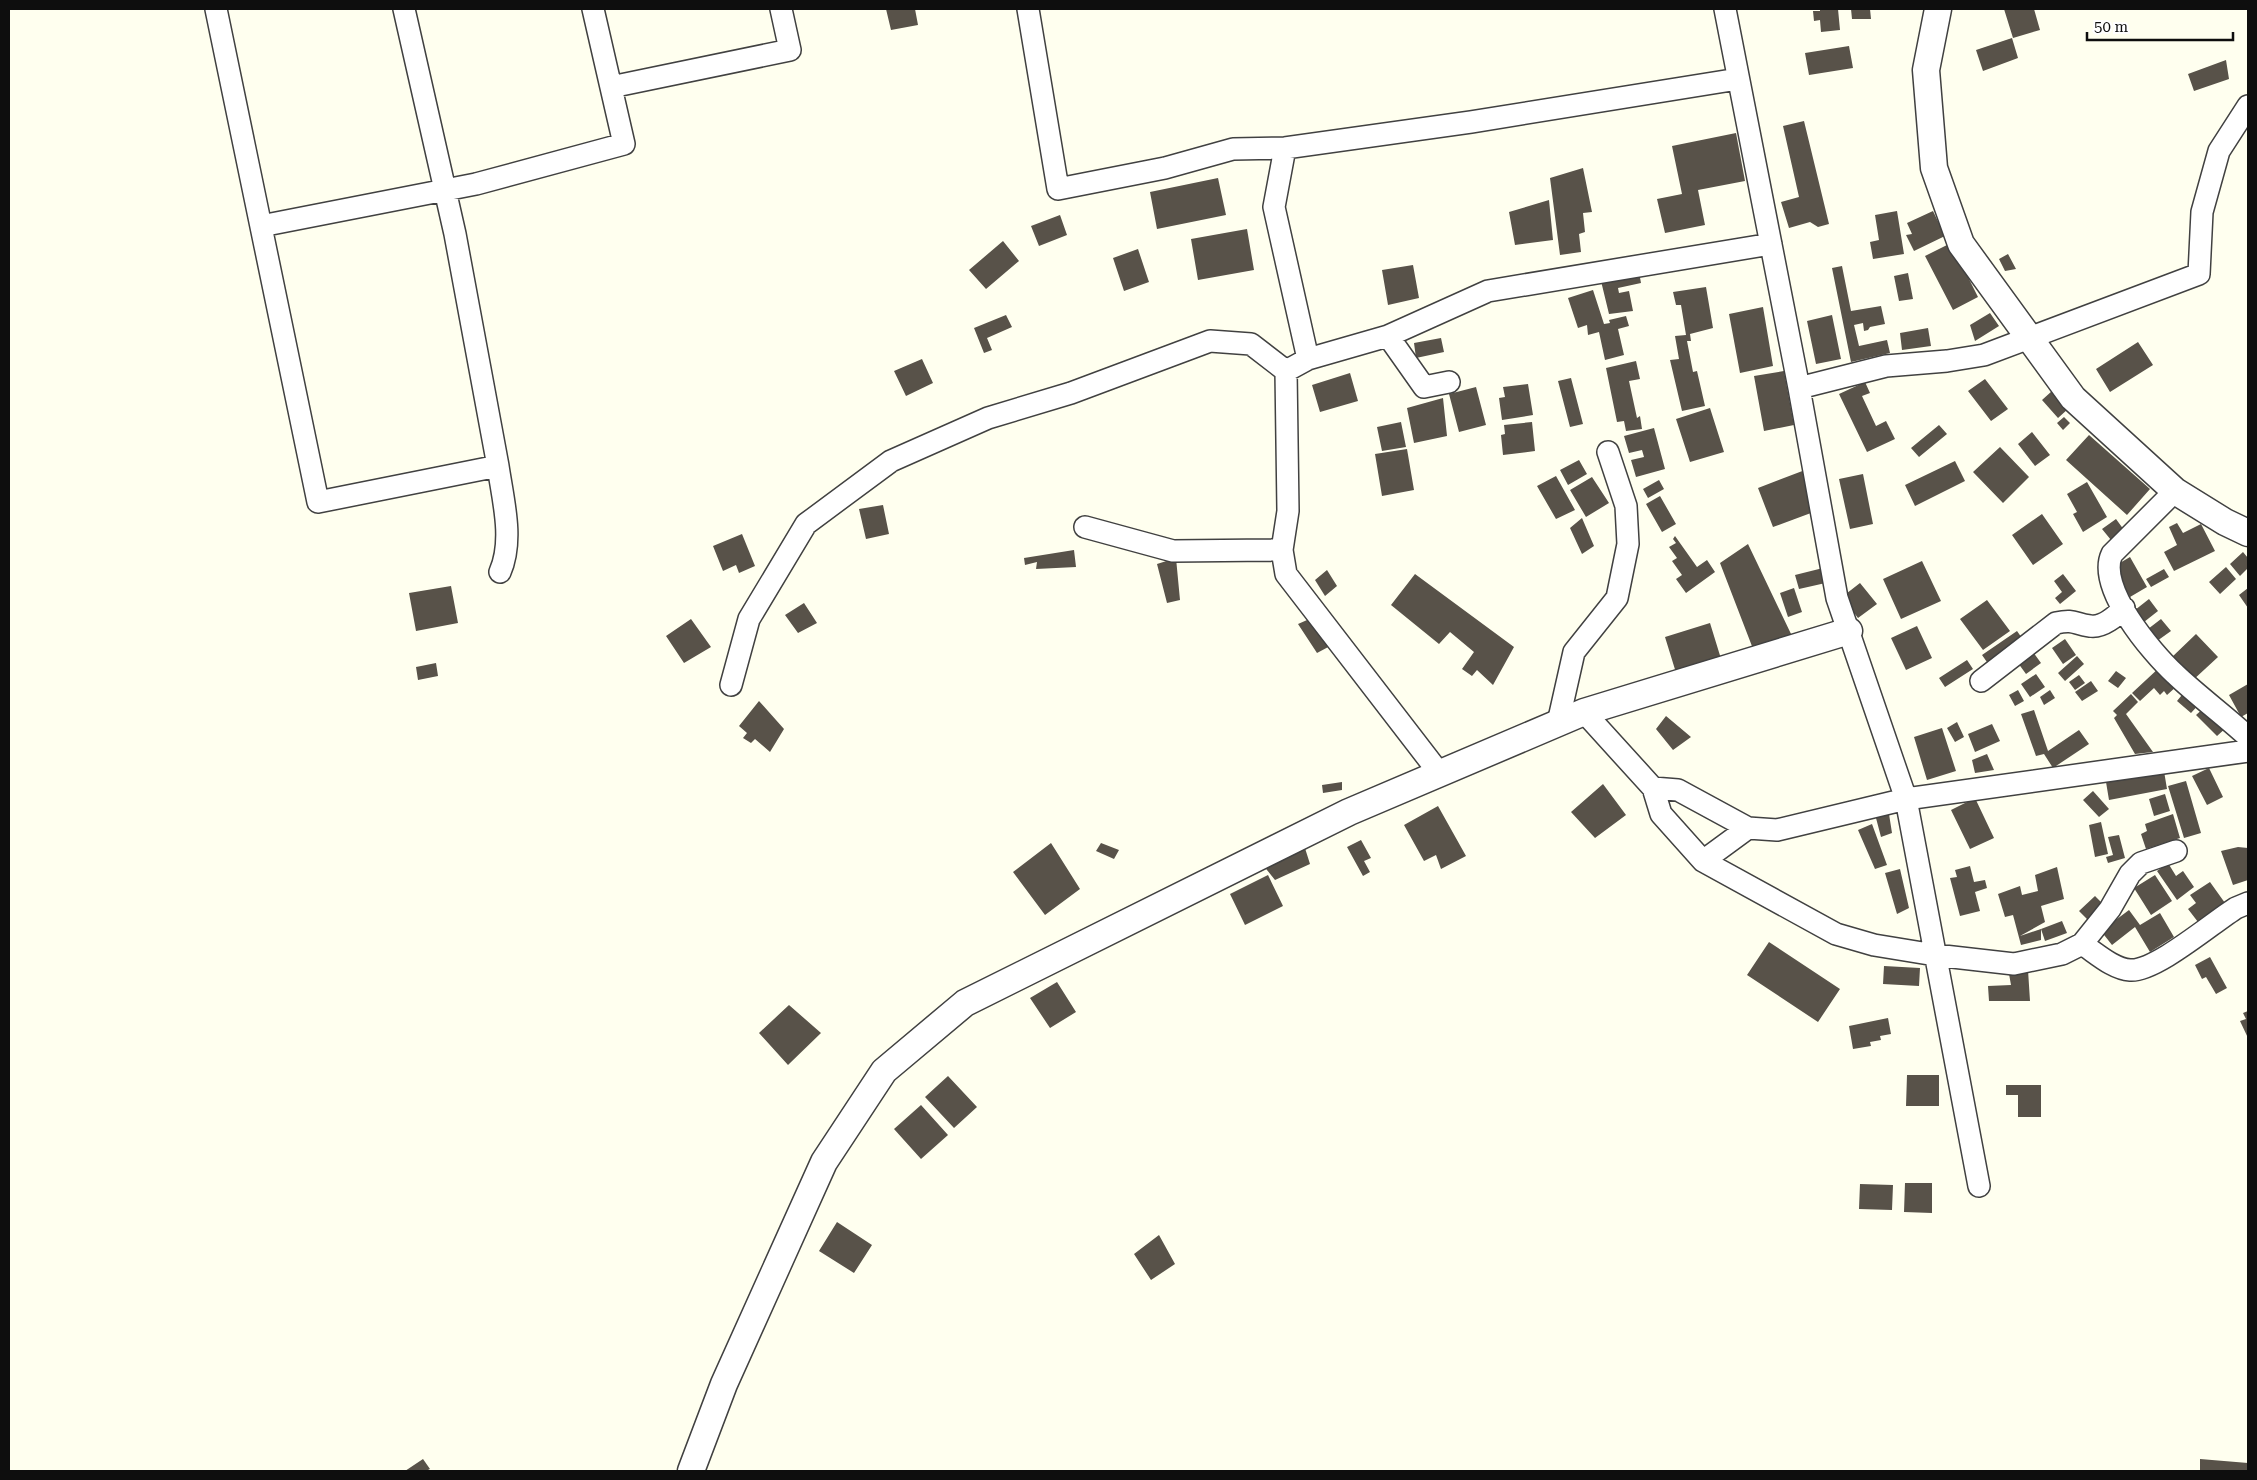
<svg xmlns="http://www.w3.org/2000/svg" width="2257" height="1480" viewBox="0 0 2257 1480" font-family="'Roboto Serif',serif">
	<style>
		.building { fill: #585249 }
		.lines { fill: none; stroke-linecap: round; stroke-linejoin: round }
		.minor-casing { stroke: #414141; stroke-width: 24 }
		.tertiary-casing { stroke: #414141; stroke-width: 29 }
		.minor { stroke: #fff; stroke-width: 21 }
		.tertiary { stroke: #fff; stroke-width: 26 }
	</style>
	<rect width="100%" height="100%" fill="#ffffef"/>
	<path class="building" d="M 886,9 L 915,9 L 918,25 L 891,30 Z
		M 1820,9 L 1838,9 L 1840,30 L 1821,32 L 1820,20 L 1814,21 L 1813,11 L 1820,11 Z
		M 1851,9 L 1870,9 L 1871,19 L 1852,19 Z
		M 2004,9 L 2034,9 L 2040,30 L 2013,38 Z
		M 2012,38 L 2018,58 L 1983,71 L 1976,50 Z
		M 1849,46 L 1853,68 L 1809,75 L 1805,53 Z
		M 2226,60 L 2229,79 L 2194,91 L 2188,74 Z
		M 1804,121 L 1829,224 L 1818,227 L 1810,222 L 1789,228 L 1781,202 L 1799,197 L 1783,126 Z
		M 1736,133 L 1745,181 L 1698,190 L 1705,225 L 1665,233 L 1657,199 L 1682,194 L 1672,146 Z
		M 1583,168 L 1592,212 L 1583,213 L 1585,232 L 1579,234 L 1581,252 L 1560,255 L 1550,178 Z
		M 1218,178 L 1226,215 L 1157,229 L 1150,192 Z
		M 1549,200 L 1553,240 L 1515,245 L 1509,212 Z
		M 1897,211 L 1904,254 L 1873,259 L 1870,242 L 1879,240 L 1875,215 Z
		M 1933,211 L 1945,236 L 1914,251 L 1906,235 L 1912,234 L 1907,223 Z
		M 1060,215 L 1067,235 L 1039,246 L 1031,226 Z
		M 1247,229 L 1254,270 L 1198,280 L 1191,239 Z
		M 1003,241 L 1019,261 L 986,289 L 969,270 Z
		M 1951,243 L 1978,297 L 1953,310 L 1925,256 Z
		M 1138,249 L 1149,282 L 1124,291 L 1113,258 Z
		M 2008,254 L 2016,269 L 2005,271 L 1999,259 Z
		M 1413,265 L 1419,298 L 1388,305 L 1382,270 Z
		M 1842,266 L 1851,311 L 1881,306 L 1885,324 L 1870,327 L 1868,330 L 1864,331 L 1863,323 L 1854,325 L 1859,346 L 1887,340 L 1890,353 L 1851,362 L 1832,268 Z
		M 1639,272 L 1641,283 L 1618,288 L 1619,293 L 1629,291 L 1633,311 L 1609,314 L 1601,281 Z
		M 1908,273 L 1913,299 L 1899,301 L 1894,276 Z
		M 1706,287 L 1713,328 L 1690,334 L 1691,341 L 1687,341 L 1693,372 L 1697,371 L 1705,406 L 1682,411 L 1670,360 L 1679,359 L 1675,336 L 1686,335 L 1681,305 L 1676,305 L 1673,292 Z
		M 1593,290 L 1604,324 L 1610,323 L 1609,320 L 1626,316 L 1629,326 L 1618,329 L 1624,355 L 1605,360 L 1599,332 L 1588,335 L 1587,325 L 1578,328 L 1568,298 Z
		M 1763,307 L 1773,366 L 1740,373 L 1729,314 Z
		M 1990,313 L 1999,326 L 1975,341 L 1970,325 Z
		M 1006,315 L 1012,327 L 987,338 L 992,350 L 984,353 L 974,328 Z
		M 1832,315 L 1841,359 L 1816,364 L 1807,321 Z
		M 1928,328 L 1931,346 L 1902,350 L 1900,333 Z
		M 1441,338 L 1444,352 L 1416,358 L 1414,343 Z
		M 2138,342 L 2153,365 L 2110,392 L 2096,369 Z
		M 922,359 L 933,383 L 906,396 L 894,371 Z
		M 1636,361 L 1640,379 L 1629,381 L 1637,418 L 1640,416 L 1642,429 L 1626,431 L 1624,421 L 1617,422 L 1606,368 Z
		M 1784,371 L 1794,425 L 1764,431 L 1754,376 Z
		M 1350,373 L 1358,401 L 1320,412 L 1312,385 Z
		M 1571,378 L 1583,424 L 1570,427 L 1558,381 Z
		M 1985,379 L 2008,409 L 1991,421 L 1968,391 Z
		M 1865,382 L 1870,393 L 1862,396 L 1876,426 L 1886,421 L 1895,439 L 1867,452 L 1839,394 Z
		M 1528,384 L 1533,415 L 1502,420 L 1499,398 L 1505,397 L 1503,387 Z
		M 1476,387 L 1486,425 L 1459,432 L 1449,394 Z
		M 2052,391 L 2068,409 L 2058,418 L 2042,400 Z
		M 1443,398 L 1447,436 L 1414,443 L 1407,408 Z
		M 1710,408 L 1724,452 L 1690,462 L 1676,419 Z
		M 2064,417 L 2070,423 L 2063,430 L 2057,423 Z
		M 1401,422 L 1406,447 L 1382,451 L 1377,427 Z
		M 1532,422 L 1535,451 L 1503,455 L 1501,435 L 1505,434 L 1504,425 Z
		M 1939,425 L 1947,434 L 1919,457 L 1911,448 Z
		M 1654,428 L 1665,469 L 1636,477 L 1631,460 L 1644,457 L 1642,450 L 1629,453 L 1624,436 Z
		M 2032,432 L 2050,455 L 2035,466 L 2018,444 Z
		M 2089,435 L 2150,489 L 2127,515 L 2066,460 Z
		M 2000,447 L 2029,477 L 2003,503 L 1973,472 Z
		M 1407,449 L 1414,490 L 1382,496 L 1375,454 Z
		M 1579,460 L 1587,474 L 1568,485 L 1560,470 Z
		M 1955,461 L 1965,481 L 1915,506 L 1905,485 Z
		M 1805,470 L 1819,510 L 1773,527 L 1758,488 Z
		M 1863,474 L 1873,524 L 1850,529 L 1839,479 Z
		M 1556,476 L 1575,510 L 1556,519 L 1537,486 Z
		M 1592,477 L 1609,503 L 1586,517 L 1570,490 Z
		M 1659,480 L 1664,489 L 1648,498 L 1643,489 Z
		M 2087,482 L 2107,517 L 2083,532 L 2073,514 L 2077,512 L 2067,494 Z
		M 1660,496 L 1676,524 L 1662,532 L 1646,504 Z
		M 883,505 L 889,534 L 866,539 L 859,509 Z
		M 2042,514 L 2063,544 L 2033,565 L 2012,535 Z
		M 1582,518 L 1594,546 L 1582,554 L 1570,528 Z
		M 2116,519 L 2124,530 L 2111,540 L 2102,529 Z
		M 2177,523 L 2183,533 L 2201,524 L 2215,551 L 2174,571 L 2164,552 L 2177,545 L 2169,527 Z
		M 742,534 L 755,566 L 739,573 L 736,565 L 723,571 L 713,546 Z
		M 1675,536 L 1697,567 L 1707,560 L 1715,572 L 1686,593 L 1676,579 L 1682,575 L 1672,561 L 1677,558 L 1669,547 L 1676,543 L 1673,539 Z
		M 1748,544 L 1792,636 L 1755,654 L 1720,563 Z
		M 1074,550 L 1076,567 L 1036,569 L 1037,562 L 1025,565 L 1024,558 Z
		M 2243,552 L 2248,558 L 2248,568 L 2240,576 L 2230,564 Z
		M 2130,557 L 2147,587 L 2130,597 L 2113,567 Z
		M 1176,558 L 1180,600 L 1167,603 L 1157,564 Z
		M 1922,561 L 1941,601 L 1901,619 L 1883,579 Z
		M 1827,567 L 1830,582 L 1799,589 L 1795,575 Z
		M 2226,567 L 2236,579 L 2220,594 L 2209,582 Z
		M 2164,569 L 2169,577 L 2151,587 L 2146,579 Z
		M 1327,570 L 1337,586 L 1325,596 L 1315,580 Z
		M 1415,574 L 1514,647 L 1493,685 L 1477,670 L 1472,676 L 1462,669 L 1474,652 L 1450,632 L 1439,644 L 1391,605 Z
		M 2063,574 L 2076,591 L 2060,604 L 2055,598 L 2062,592 L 2054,581 Z
		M 1860,583 L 1877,604 L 1858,618 L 1842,597 Z
		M 451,586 L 458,623 L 416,631 L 409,593 Z
		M 1794,588 L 1802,612 L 1788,617 L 1780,593 Z
		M 2248,588 L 2248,608 L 2239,595 Z
		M 2149,599 L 2158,611 L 2144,622 L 2135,610 Z
		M 1987,600 L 2010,631 L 1983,650 L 1960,619 Z
		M 804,603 L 817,623 L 798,633 L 785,615 Z
		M 1314,617 L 1332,645 L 1317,653 L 1298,624 Z
		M 691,619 L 711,647 L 684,663 L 666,636 Z
		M 2161,619 L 2171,631 L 2157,641 L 2148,629 Z
		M 1710,623 L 1722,662 L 1677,676 L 1665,637 Z
		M 1917,626 L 1932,658 L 1906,670 L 1891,638 Z
		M 2017,631 L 2024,641 L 1989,665 L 1982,655 Z
		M 2196,634 L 2218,657 L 2192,681 L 2171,658 Z
		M 2065,639 L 2076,655 L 2063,664 L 2052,648 Z
		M 2033,652 L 2041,663 L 2026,674 L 2018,663 Z
		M 2077,656 L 2084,664 L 2065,681 L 2058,673 Z
		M 1967,660 L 1973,669 L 1945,687 L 1939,678 Z
		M 436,663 L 438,676 L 418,680 L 416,667 Z
		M 2160,667 L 2177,686 L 2167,695 L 2164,691 L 2160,695 L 2154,688 L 2140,701 L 2132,693 Z
		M 2116,671 L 2126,678 L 2118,688 L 2108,681 Z
		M 2036,674 L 2045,687 L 2030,697 L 2021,684 Z
		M 2079,675 L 2085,683 L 2075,690 L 2069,682 Z
		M 2091,681 L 2098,691 L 2082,701 L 2075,692 Z
		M 2248,684 L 2248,713 L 2241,717 L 2229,695 Z
		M 2018,690 L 2024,701 L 2015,706 L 2009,695 Z
		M 2050,690 L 2055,698 L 2044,705 L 2040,697 Z
		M 2186,690 L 2201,702 L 2191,713 L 2177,701 Z
		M 2131,694 L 2138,702 L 2126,714 L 2153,752 L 2135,754 L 2114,718 L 2117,715 L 2113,711 Z
		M 759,701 L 784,729 L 770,752 L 755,739 L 751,743 L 743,738 L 747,733 L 739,726 Z
		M 2206,706 L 2227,727 L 2217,736 L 2196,715 Z
		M 2034,710 L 2048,751 L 2079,730 L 2089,744 L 2053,768 L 2044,754 L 2036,756 L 2021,714 Z
		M 1666,716 L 1691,737 L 1673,750 L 1656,729 Z
		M 1957,722 L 1964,737 L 1955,742 L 1947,728 Z
		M 1992,724 L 2000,741 L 1975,752 L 1968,734 Z
		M 1942,728 L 1956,771 L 1927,780 L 1914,737 Z
		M 1987,754 L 1994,770 L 1975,773 L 1972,760 Z
		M 2209,768 L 2223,797 L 2207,805 L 2192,776 Z
		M 2164,771 L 2167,789 L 2109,800 L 2106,782 Z
		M 2186,781 L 2201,833 L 2184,838 L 2168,786 Z
		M 1342,782 L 1342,790 L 1323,793 L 1322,785 Z
		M 1603,784 L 1626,815 L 1595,838 L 1571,812 Z
		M 2093,791 L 2109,809 L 2099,817 L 2083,800 Z
		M 2165,794 L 2170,811 L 2154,816 L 2149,799 Z
		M 1975,798 L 1994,838 L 1970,849 L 1951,810 Z
		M 1438,806 L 1466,856 L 1441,869 L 1436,855 L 1424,861 L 1404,825 Z
		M 1889,814 L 1892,833 L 1881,837 L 1876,818 Z
		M 2173,814 L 2180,838 L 2146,849 L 2141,834 L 2147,831 L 2145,824 Z
		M 2101,822 L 2108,854 L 2095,857 L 2089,825 Z
		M 1872,824 L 1887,865 L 1875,869 L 1858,830 Z
		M 2119,835 L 2125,858 L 2108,863 L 2106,857 L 2113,855 L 2108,837 Z
		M 1361,840 L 1371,858 L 1364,861 L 1370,872 L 1363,876 L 1347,847 Z
		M 1051,843 L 1080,889 L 1045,915 L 1013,872 Z
		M 1101,843 L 1119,850 L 1114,859 L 1096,851 Z
		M 1304,845 L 1310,864 L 1275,880 L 1263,865 Z
		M 2238,847 L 2248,848 L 2248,880 L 2233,885 L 2221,851 Z
		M 2168,863 L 2176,876 L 2183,871 L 2194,887 L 2177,900 L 2157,871 Z
		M 1970,866 L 1974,882 L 1985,880 L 1987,888 L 1975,892 L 1980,911 L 1960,916 L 1950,878 L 1957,877 L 1955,870 Z
		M 2057,867 L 2064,899 L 2041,906 L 2045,922 L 2020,936 L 2041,929 L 2041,940 L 2021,945 L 2013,915 L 2005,917 L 1998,894 L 2020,886 L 2022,895 L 2038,891 L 2035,875 Z
		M 1900,869 L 1909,908 L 1897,914 L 1885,873 Z
		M 1268,875 L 1283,906 L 1245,925 L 1230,894 Z
		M 2155,875 L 2172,901 L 2151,915 L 2134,888 Z
		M 2210,882 L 2225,903 L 2198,922 L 2188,909 L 2196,903 L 2190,895 Z
		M 2095,896 L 2104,905 L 2088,920 L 2079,911 Z
		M 2129,910 L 2140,925 L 2160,913 L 2174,937 L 2150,952 L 2135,927 L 2112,945 L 2101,931 Z
		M 2062,921 L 2067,933 L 2045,941 L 2041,929 Z
		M 1769,942 L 1840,989 L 1818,1022 L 1747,975 Z
		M 2210,957 L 2227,988 L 2216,994 L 2206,977 L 2202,979 L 2195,965 Z
		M 1884,966 L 1920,968 L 1919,986 L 1883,984 Z
		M 2028,970 L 2030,1001 L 1989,1001 L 1988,986 L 2011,985 L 2009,974 Z
		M 1057,982 L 1076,1012 L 1050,1028 L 1030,998 Z
		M 789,1005 L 821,1033 L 788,1065 L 759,1033 Z
		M 2248,1011 L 2248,1038 L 2240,1021 L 2246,1019 L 2243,1013 Z
		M 1888,1018 L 1891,1034 L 1880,1036 L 1881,1040 L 1870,1042 L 1871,1046 L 1853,1049 L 1849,1026 Z
		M 1907,1075 L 1939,1075 L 1939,1106 L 1906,1106 Z
		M 948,1076 L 977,1107 L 954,1128 L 925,1097 Z
		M 2006,1085 L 2041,1085 L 2041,1117 L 2018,1117 L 2018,1095 L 2006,1095 Z
		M 921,1105 L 948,1135 L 921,1159 L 894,1129 Z
		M 1905,1183 L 1932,1183 L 1932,1213 L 1904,1212 Z
		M 1860,1184 L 1893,1185 L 1892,1210 L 1859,1209 Z
		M 837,1222 L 872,1245 L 854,1273 L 819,1251 Z
		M 1159,1235 L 1175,1264 L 1151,1280 L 1134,1254 Z
		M 423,1459 L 430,1469 L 426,1471 L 405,1471 Z
		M 2200,1459 L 2248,1463 L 2248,1471 L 2200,1471 Z"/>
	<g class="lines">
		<g class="minor-casing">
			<path id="minor" d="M 216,9 L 318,502 L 498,466 L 455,234 L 404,9
				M 1028,9 L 1058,189 L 1165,168 L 1233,149 L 1285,148 L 1471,122 L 1738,79
				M 1725,9 L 1799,388 L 1837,598 L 1906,799 L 2248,751
				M 611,87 L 790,50 L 781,9
				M 1285,148 L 1274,207 L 1308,359
				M 261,226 L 476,184 L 624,144 L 593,9
				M 1388,336 L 1424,387 L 1449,382
				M 1799,388 L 1886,366 L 1947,361 L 1984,355 L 2199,274 L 2202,212 L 2219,151 L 2248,106
				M 498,466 C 503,500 514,540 500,572
				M 2175,491 L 2112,554 C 2096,587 2152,653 2175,674 C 2198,696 2224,715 2248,737
				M 1085,527 L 1173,551 L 1282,550 L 1288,511 L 1286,371
				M 1282,550 L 1286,574 L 1440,774
				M 1981,681 L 2056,623 C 2075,619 2074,624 2090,626 C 2103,628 2116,616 2124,608
				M 731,685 L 749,619 L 806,524 L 891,461 L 988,418 L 1071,393 L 1210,341 L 1251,344 L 1286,371 L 1308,359 L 1388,336 L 1488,291 L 1771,244
				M 1584,712 L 1653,788 L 1661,814 L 1703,861 L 1836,934 L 1874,945 L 1935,955 L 2014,964 L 2062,954 L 2082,944 L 2110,909 L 2130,874 L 2141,863 L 2176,851
				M 1558,723 L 1574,652 L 1617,598 L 1628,544 L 1626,506 L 1608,452
				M 1653,788 L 1678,790 L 1748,828 L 1703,861
				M 1748,828 L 1777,830 L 1906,799 L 1979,1186
				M 2082,944 C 2096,953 2113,969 2130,970 C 2155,972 2212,923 2236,908 L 2248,903"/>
		</g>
		<g class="tertiary-casing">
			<path id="tertiary" d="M 1938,9 L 1926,70 L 1934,168 L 1961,244 L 2073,398 L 2175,491 L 2225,522 L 2248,533
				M 691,1471 L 724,1384 L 824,1162 L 884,1071 L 965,1003 L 1349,812 L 1584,712 L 1849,631"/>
		</g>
		<use href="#minor" class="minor"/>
		<use href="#tertiary" class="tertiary"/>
	</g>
	<rect width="2257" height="1480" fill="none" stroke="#0e0e0e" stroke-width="20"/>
	<path d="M2087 32v8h146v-8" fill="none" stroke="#0e0e0e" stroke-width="2.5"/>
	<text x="2094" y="32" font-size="15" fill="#0e0e0e" stroke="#ffffff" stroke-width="4" paint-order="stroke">50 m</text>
</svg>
